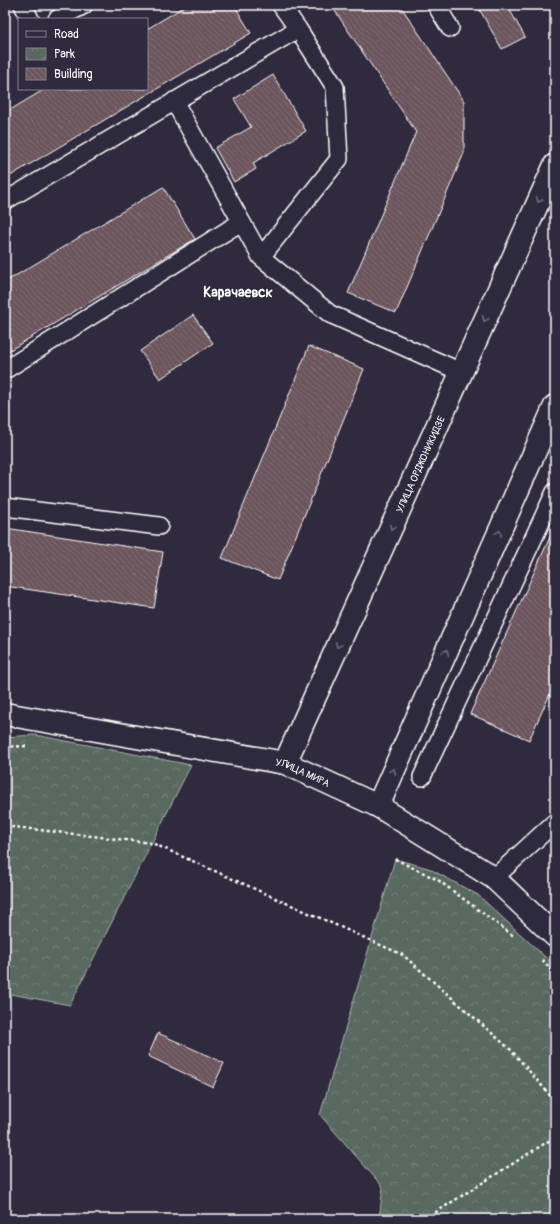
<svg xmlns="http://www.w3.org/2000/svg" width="560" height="1224" viewBox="0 0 560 1224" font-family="Pangolin,sans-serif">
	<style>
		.park { fill: url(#park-crowns); stroke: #acb4b0 }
		.building { fill: url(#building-back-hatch); stroke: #fff }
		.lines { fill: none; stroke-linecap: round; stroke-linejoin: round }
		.service-casing { stroke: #fff; stroke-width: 20 }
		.minor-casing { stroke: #fff; stroke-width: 25 }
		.tertiary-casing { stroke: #fff; stroke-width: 25 }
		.path { stroke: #fff; stroke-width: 2.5; stroke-dasharray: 3 3; stroke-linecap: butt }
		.service { stroke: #2f2a3d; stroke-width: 17 }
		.minor { stroke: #2f2a3d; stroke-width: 22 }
		.tertiary { stroke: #2f2a3d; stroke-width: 22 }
		.oneway { stroke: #6d6a77 }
		.labels { text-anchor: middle; stroke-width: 4; stroke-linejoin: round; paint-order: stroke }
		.street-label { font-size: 10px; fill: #fff; stroke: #2f2a3d }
		.district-label { font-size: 14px; font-weight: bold; fill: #fff; stroke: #2f2a3d }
	</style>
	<defs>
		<pattern id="park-crowns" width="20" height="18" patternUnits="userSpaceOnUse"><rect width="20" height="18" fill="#596961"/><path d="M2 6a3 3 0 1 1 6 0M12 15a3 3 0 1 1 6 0" fill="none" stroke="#728079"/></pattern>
		<pattern id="building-back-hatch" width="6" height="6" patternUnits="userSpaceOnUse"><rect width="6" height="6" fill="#6c555c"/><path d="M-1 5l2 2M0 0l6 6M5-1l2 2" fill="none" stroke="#826e74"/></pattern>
	</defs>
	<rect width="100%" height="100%" fill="#2f2a3d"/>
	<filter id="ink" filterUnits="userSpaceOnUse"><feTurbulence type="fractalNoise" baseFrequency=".025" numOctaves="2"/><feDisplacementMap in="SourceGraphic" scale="8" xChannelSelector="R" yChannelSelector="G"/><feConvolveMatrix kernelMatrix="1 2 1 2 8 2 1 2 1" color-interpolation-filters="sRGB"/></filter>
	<g filter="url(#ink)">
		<path class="park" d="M 35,735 L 191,765 L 70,1005 L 5,993 L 5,737 Z
			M 395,859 L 428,868 L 478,895 L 555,966 L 555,1219 L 379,1219 L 383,1187 L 320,1115 Z"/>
		<path class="building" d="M 187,5 L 234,5 L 251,33 L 5,179 L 5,113 L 45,89 L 147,89 L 147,29 Z
			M 331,5 L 400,5 L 464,101 L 464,153 L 396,313 L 348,293 L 416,132 Z
			M 477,5 L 507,5 L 525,37 L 502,49 Z
			M 273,75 L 306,131 L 253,163 L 256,169 L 234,182 L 215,148 L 251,127 L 234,99 Z
			M 163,187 L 195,239 L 5,353 L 5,282 Z
			M 193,315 L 213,343 L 160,379 L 140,351 Z
			M 309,346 L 364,369 L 278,580 L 222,558 Z
			M 555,526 L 555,683 L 529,740 L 470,714 Z
			M 5,528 L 163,552 L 154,608 L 5,586 Z
			M 158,1033 L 224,1063 L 213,1087 L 148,1056 Z"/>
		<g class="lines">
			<g class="service-casing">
				<path id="service" d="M 23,5 L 30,19
					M 281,5 L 298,29
					M 436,5 L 450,28
					M 57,19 L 84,5
					M 5,201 L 298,29 L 335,87 L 339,159 L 261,257 L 174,101
					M 261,257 L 330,314 L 461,372
					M 5,370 L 241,222
					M 5,507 L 159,526
					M 422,777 L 555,492
					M 494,878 L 555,822"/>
			</g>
			<g class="minor-casing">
				<g id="minor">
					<path id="s1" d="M 285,763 L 555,165"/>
					<path d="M 378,806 L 555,406"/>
				</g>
			</g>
			<g class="tertiary-casing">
				<g id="tertiary">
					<path id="s2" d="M 5,714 L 285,763 L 378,806 L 494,878 L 555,936"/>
				</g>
			</g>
			<path class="path" d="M 5,747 L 27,746
				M 5,827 L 14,827 L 152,843 L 403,955 L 511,1050 L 555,1101
				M 395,859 L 438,880 L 515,937
				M 542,960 L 555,973
				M 425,1219 L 555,1137"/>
			<use href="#service" class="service"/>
			<use href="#minor" class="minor"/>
			<use href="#tertiary" class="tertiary"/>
		</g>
		<defs><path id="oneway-chevron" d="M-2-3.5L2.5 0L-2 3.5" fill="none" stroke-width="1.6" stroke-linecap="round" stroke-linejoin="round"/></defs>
		<g class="oneway">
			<use href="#oneway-chevron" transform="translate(539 200) rotate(114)"/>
			<use href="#oneway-chevron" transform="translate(485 319) rotate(114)"/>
			<use href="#oneway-chevron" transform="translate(392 527) rotate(114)"/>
			<use href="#oneway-chevron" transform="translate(499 533) rotate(-66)"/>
			<use href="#oneway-chevron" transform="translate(338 645) rotate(114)"/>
			<use href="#oneway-chevron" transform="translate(446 652) rotate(-66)"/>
			<use href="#oneway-chevron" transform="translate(393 771) rotate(-66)"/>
		</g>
	</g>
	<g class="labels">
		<g class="street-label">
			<text dy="4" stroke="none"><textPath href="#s1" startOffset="328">УЛИЦА ОРДЖОНИКИДЗЕ</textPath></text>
			<text dy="4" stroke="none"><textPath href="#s2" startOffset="304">УЛИЦА МИРА</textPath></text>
		</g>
		<g class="district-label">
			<text x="238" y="297">Карачаевск</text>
		</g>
	</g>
	<rect width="560" height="1224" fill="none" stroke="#2f2a3d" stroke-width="20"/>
	<rect x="10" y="10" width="540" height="1204" fill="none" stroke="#fff" stroke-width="1.5" filter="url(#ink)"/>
	<rect x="18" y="18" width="130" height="72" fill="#2f2a3d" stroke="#827f8b"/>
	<rect x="26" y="31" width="20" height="6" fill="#2f2a3d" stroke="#827f8b"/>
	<text x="54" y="38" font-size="12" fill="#ffffff">Road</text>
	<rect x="26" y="48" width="20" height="12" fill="url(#park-crowns)" stroke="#827f8b"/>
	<text x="54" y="58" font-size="12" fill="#ffffff">Park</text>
	<rect x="26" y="68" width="20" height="12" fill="url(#building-back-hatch)" stroke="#827f8b"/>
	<text x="54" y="78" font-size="12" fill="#ffffff">Building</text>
</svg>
